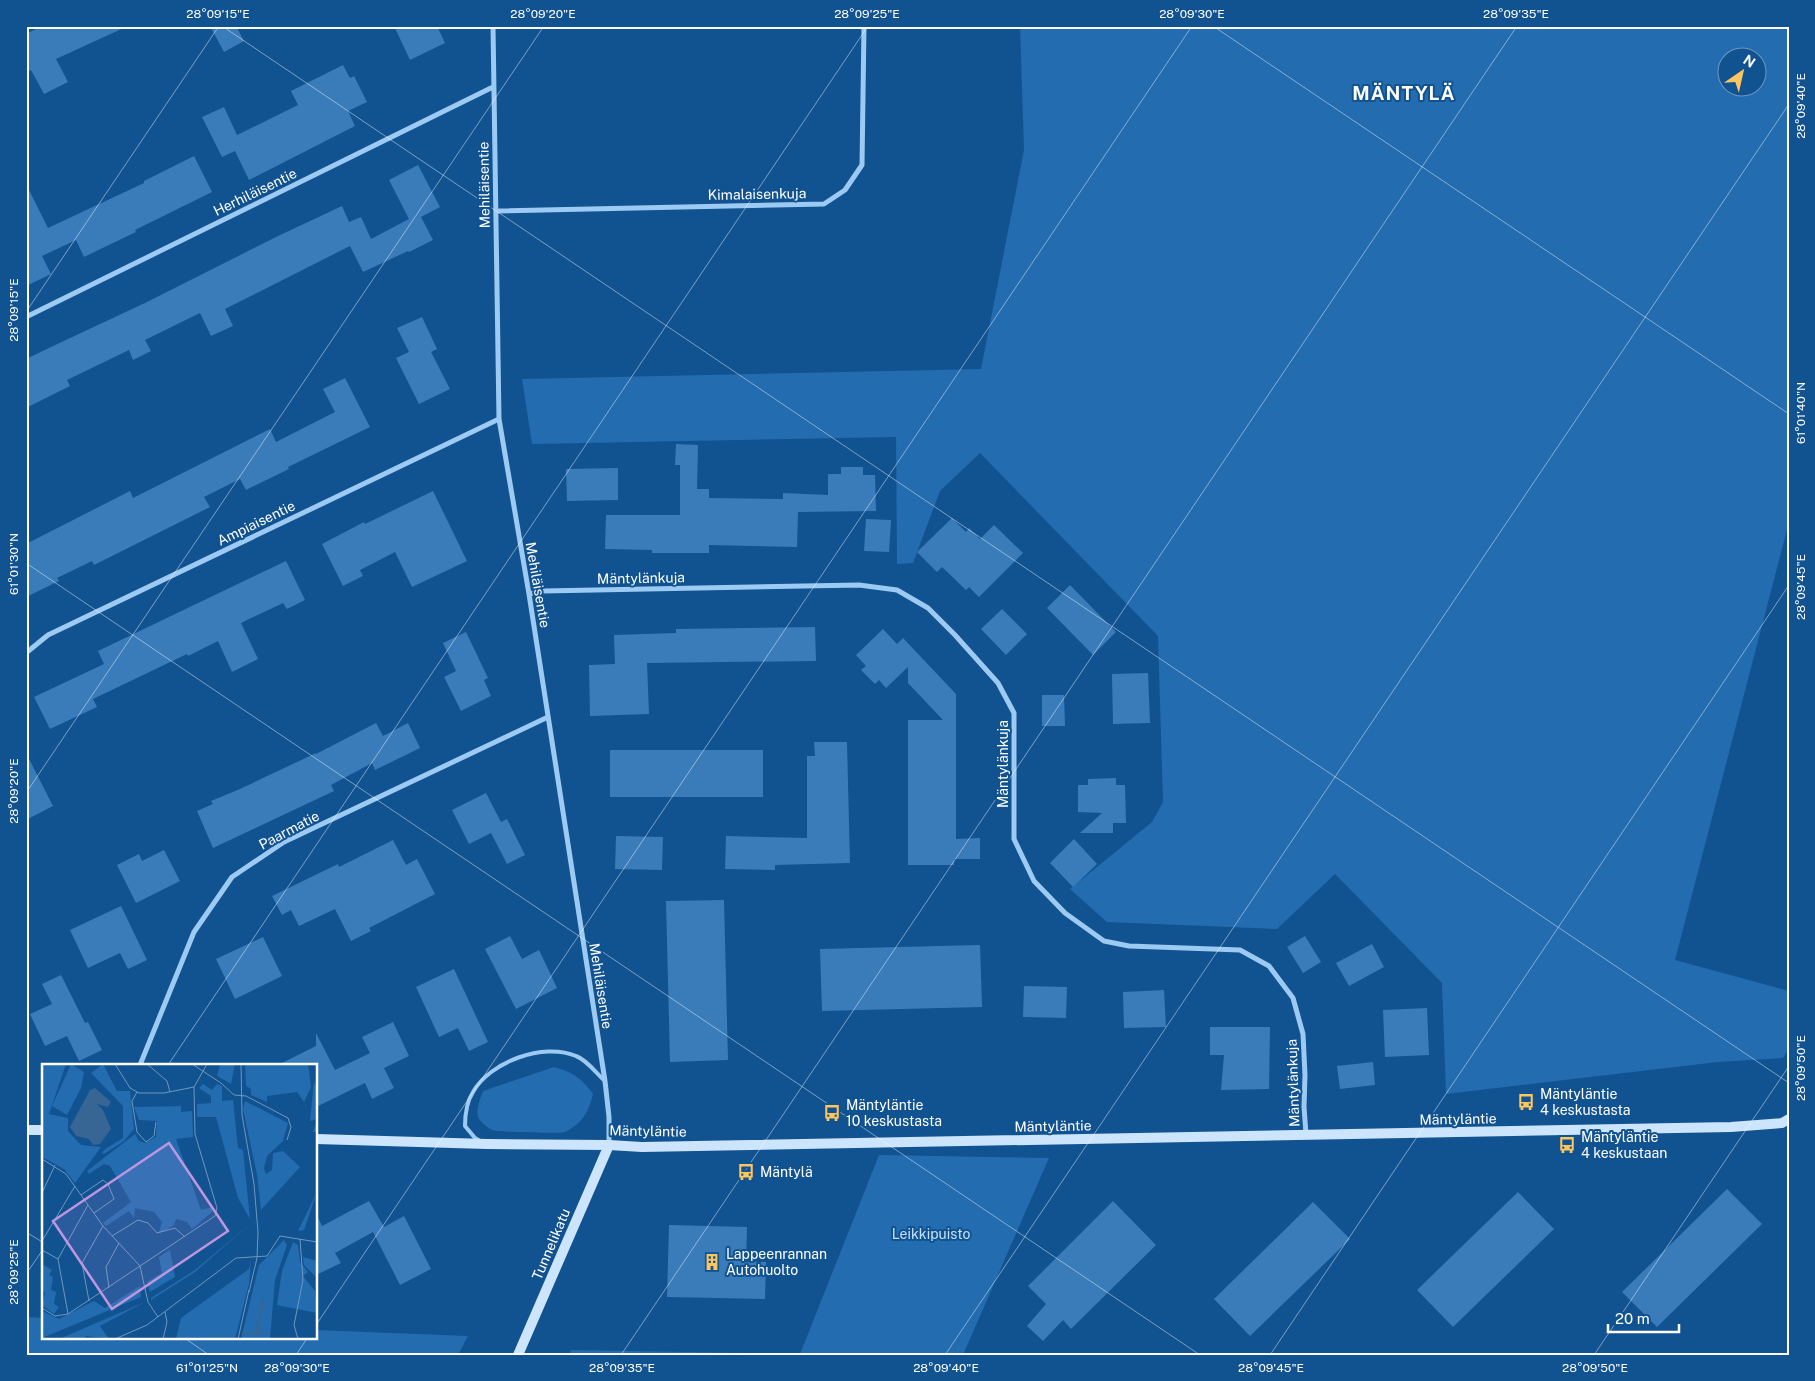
<svg xmlns="http://www.w3.org/2000/svg" width="1815" height="1381" viewBox="0 0 1815 1381" font-family="'Public Sans',sans-serif">
	<style>
		.green { fill: #236cb0; fill-rule: evenodd }
		.building { fill: #3a7cb9 }
		.lines { fill: none; stroke-linecap: round; stroke-linejoin: round }
		.lane { stroke: #9dcaf2; stroke-width: 4 }
		.street { stroke: #9dcaf2; stroke-width: 5 }
		.secondary { stroke: #cce4fc; stroke-width: 10 }
		.ticks { fill: none; stroke: #fff; stroke-width: 1; stroke-opacity: 0.45 }
		.labels { text-anchor: middle; stroke-width: 4; stroke-linejoin: round; paint-order: stroke }
		.street-label { font-size: 14px; fill: #fff; stroke: #115291 }
		.poi-label { font-size: 14px; fill: #fff; stroke: #115291; text-anchor: start }
		.park-label { font-size: 14px; fill: #c4e2fd; stroke: #115291 }
		.district-label { font-size: 19px; font-weight: bold; letter-spacing: 1px; fill: #fff; stroke: #115291 }
		.inset-river { fill: none; stroke: #376694; stroke-width: 2.5 }
		.inset-road { fill: none; stroke: #7097bd; stroke-width: 1 }
		.view { fill: #bd96df; fill-opacity: 0.15; stroke: #bd96df; stroke-width: 2.5 }
		.inset-edge { fill: none; stroke: #fff; stroke-width: 2.5 }
		.neatline { fill: none; stroke: #fff; stroke-width: 2 }
		.ticks-label { font-size: 12px; text-anchor: middle; fill: #fff }
	</style>
	<rect width="100%" height="100%" fill="#115291"/>
	<path class="green" d="M 1020,26 L 1789,26 L 1789,522 L 1675,960 L 1789,991 L 1789,1048 L 1783,1058 L 1718,1062 L 1446,1094 L 1442,983 L 1335,874 L 1277,929 L 1107,922 L 1070,889 L 1152,822 L 1163,802 L 1158,636 L 980,453 L 940,491 L 913,563 L 897,564 L 896,437 L 532,444 L 522,379 L 981,369 L 1024,150 ZM 1728,58 L 1758,58 L 1758,88 L 1728,88 Z
		M 554,1067 C 572,1072 582,1078 593,1094 C 589,1111 582,1124 565,1132 C 561,1134 497,1132 492,1130 C 488,1128 480,1122 478,1117 C 476,1109 480,1099 483,1091 Z
		M 879,1155 L 1049,1158 L 963,1355 L 569,1355 L 571,1350 L 800,1354 Z
		M 26,1317 L 44,1318 L 44,1337 L 316,1337 L 316,1330 L 468,1336 L 458,1355 L 26,1355 Z"/>
	<path class="building" d="M 42,26 L 128,26 L 56,59 L 68,82 L 44,94 L 31,70 L 26,73 L 26,34 Z
		M 210,26 L 236,26 L 244,41 L 224,52 Z
		M 394,26 L 437,26 L 445,43 L 410,60 Z
		M 343,65 L 350,78 L 354,76 L 367,102 L 348,111 L 355,126 L 249,180 L 235,151 L 222,157 L 202,117 L 224,107 L 237,135 L 298,105 L 291,91 Z
		M 194,156 L 212,192 L 135,230 L 136,232 L 84,257 L 76,240 L 42,256 L 51,274 L 26,286 L 26,184 L 48,228 L 144,183 L 144,181 Z
		M 418,165 L 440,207 L 421,217 L 433,240 L 409,252 L 408,251 L 363,272 L 350,246 L 225,309 L 233,326 L 211,336 L 200,313 L 145,340 L 151,351 L 133,360 L 129,350 L 67,380 L 70,386 L 26,408 L 26,359 L 51,347 L 147,302 L 276,237 L 342,206 L 349,222 L 361,217 L 371,239 L 409,219 L 389,180 Z
		M 422,317 L 437,349 L 431,352 L 450,389 L 419,404 L 396,358 L 409,352 L 397,328 Z
		M 345,378 L 370,427 L 288,467 L 289,469 L 246,490 L 240,479 L 204,497 L 210,507 L 94,565 L 92,561 L 57,578 L 59,581 L 26,597 L 26,544 L 130,491 L 133,498 L 270,429 L 276,442 L 335,412 L 323,389 Z
		M 676,444 L 698,445 L 697,489 L 709,489 L 709,498 L 783,499 L 783,493 L 828,495 L 828,474 L 841,474 L 841,467 L 863,467 L 863,475 L 875,475 L 876,511 L 798,512 L 797,547 L 709,545 L 709,553 L 652,553 L 652,550 L 605,549 L 606,515 L 680,515 L 680,465 L 675,465 Z
		M 618,468 L 618,500 L 567,501 L 566,469 Z
		M 433,491 L 467,561 L 412,587 L 395,552 L 360,570 L 363,576 L 343,586 L 322,544 L 364,522 L 365,524 Z
		M 952,518 L 966,532 L 969,528 L 980,539 L 994,525 L 1023,553 L 979,597 L 969,587 L 966,590 L 942,567 L 937,572 L 917,552 Z
		M 866,519 L 891,520 L 889,552 L 864,551 Z
		M 286,561 L 305,600 L 287,609 L 283,603 L 241,623 L 258,659 L 232,672 L 218,641 L 188,656 L 187,654 L 93,699 L 97,707 L 50,729 L 34,697 L 104,664 L 98,651 Z
		M 1070,585 L 1116,632 L 1093,655 L 1047,608 Z
		M 1002,609 L 1027,634 L 1006,655 L 981,629 Z
		M 815,627 L 816,661 L 647,663 L 649,714 L 590,716 L 589,665 L 615,664 L 614,635 L 676,633 L 676,629 Z
		M 883,629 L 897,644 L 903,638 L 956,694 L 956,839 L 980,838 L 980,859 L 954,859 L 954,865 L 908,865 L 908,720 L 943,720 L 908,683 L 908,667 L 886,688 L 879,680 L 875,684 L 861,670 L 866,666 L 856,655 Z
		M 466,632 L 488,678 L 484,680 L 491,696 L 461,711 L 444,677 L 456,671 L 443,643 Z
		M 1148,673 L 1150,723 L 1113,724 L 1112,674 Z
		M 1042,695 L 1064,695 L 1065,726 L 1042,726 Z
		M 376,723 L 383,736 L 408,723 L 420,748 L 375,770 L 372,763 L 331,785 L 334,791 L 213,848 L 197,811 L 213,804 L 211,801 L 240,789 L 316,753 L 316,754 Z
		M 814,742 L 847,742 L 850,863 L 775,865 L 775,870 L 725,869 L 726,836 L 807,838 L 807,756 L 815,756 Z
		M 610,750 L 763,750 L 763,797 L 610,797 Z
		M 26,753 L 53,806 L 26,820 Z
		M 1116,778 L 1116,785 L 1125,785 L 1126,823 L 1113,823 L 1113,833 L 1080,833 L 1102,813 L 1078,812 L 1078,785 L 1088,785 L 1088,779 Z
		M 486,793 L 501,822 L 507,819 L 525,855 L 507,864 L 491,833 L 469,844 L 452,810 Z
		M 616,836 L 663,837 L 662,870 L 615,869 Z
		M 1074,839 L 1097,864 L 1073,887 L 1050,863 Z
		M 393,840 L 406,865 L 417,859 L 435,894 L 369,928 L 371,931 L 351,941 L 335,909 L 299,926 L 291,910 L 282,915 L 272,896 L 338,864 L 339,867 Z
		M 164,850 L 180,881 L 136,903 L 117,865 L 139,854 L 142,861 Z
		M 724,900 L 728,1060 L 670,1062 L 666,901 Z
		M 121,906 L 147,960 L 128,969 L 120,953 L 88,968 L 70,930 Z
		M 510,936 L 522,959 L 539,950 L 557,988 L 516,1009 L 485,949 Z
		M 1305,936 L 1321,962 L 1303,973 L 1287,947 Z
		M 263,937 L 282,976 L 235,999 L 216,959 Z
		M 1372,944 L 1384,967 L 1349,986 L 1336,963 Z
		M 980,945 L 982,1007 L 822,1011 L 820,949 Z
		M 454,969 L 488,1042 L 469,1051 L 458,1028 L 439,1037 L 416,987 Z
		M 61,975 L 85,1023 L 88,1022 L 102,1050 L 79,1061 L 67,1036 L 45,1046 L 30,1014 L 52,1004 L 42,984 Z
		M 1024,986 L 1067,987 L 1066,1018 L 1023,1017 Z
		M 1164,990 L 1166,1027 L 1124,1028 L 1123,992 Z
		M 1427,1008 L 1429,1055 L 1385,1057 L 1383,1010 Z
		M 393,1022 L 409,1056 L 384,1068 L 394,1088 L 372,1099 L 365,1083 L 316,1107 L 316,1065 L 278,1065 L 316,1046 L 316,1033 L 335,1070 L 370,1053 L 362,1037 Z
		M 1210,1027 L 1270,1027 L 1269,1089 L 1221,1090 L 1224,1055 L 1210,1055 Z
		M 1373,1062 L 1375,1085 L 1340,1089 L 1337,1066 Z
		M 1727,1189 L 1762,1224 L 1657,1327 L 1622,1292 Z
		M 1518,1192 L 1554,1229 L 1453,1327 L 1417,1290 Z
		M 369,1201 L 384,1227 L 404,1216 L 431,1269 L 400,1285 L 373,1232 L 335,1253 L 341,1263 L 316,1275 L 316,1213 L 322,1226 Z
		M 1113,1201 L 1156,1245 L 1071,1329 L 1063,1320 L 1043,1341 L 1027,1326 L 1046,1304 L 1028,1286 Z
		M 1313,1202 L 1350,1239 L 1250,1336 L 1214,1299 Z
		M 669,1225 L 747,1227 L 746,1262 L 766,1262 L 765,1299 L 667,1297 Z"/>
	<g class="lines">
		<path class="lane" d="M 480,1141 L 475,1138 L 465,1126 C 465,1114 466,1103 473,1092 C 490,1062 543,1042 576,1056 C 587,1060 596,1073 605,1081"/>
		<path class="street" d="M 493,26 L 499,419 L 529,594 L 605,1081 L 609,1117 L 609,1145
			M 496,211 L 824,204 L 845,190 L 862,165 L 864,26
			M 26,317 L 493,87
			M 529,594 L 543,591 L 859,585 L 897,590 L 928,608 L 955,635 L 998,683 L 1014,713 L 1014,839 L 1034,881 L 1065,913 L 1104,941 L 1129,946 L 1240,950 L 1269,966 L 1293,998 L 1303,1034 L 1305,1075 L 1304,1107 L 1306,1134
			M 26,653 L 48,635 L 499,419
			M 140,1065 L 194,932 L 232,877 L 284,842 L 548,717"/>
		<path class="secondary" d="M 26,1130 L 44,1130
			M 316,1139 L 487,1144 L 609,1145 L 642,1147 L 1731,1127 L 1782,1123 L 1789,1119
			M 518,1355 L 609,1145"/>
	</g>
	<path class="ticks" d="M 222,26 L 1789,1083M 1213,26 L 1789,414M 26,312 L 219,26M 26,563 L 1200,1355M 26,793 L 544,26M 168,1065 L 868,26M 26,1232 L 44,1243M 26,1274 L 44,1248M 316,1325 L 1192,26M 183,1337 L 209,1355M 296,1355 L 308,1337M 621,1355 L 1517,26M 945,1355 L 1789,104M 1270,1355 L 1789,585M 1594,1355 L 1789,1066"/>
	<defs>
		<g id="bus-bare" transform="scale(1.35)"><path d="M-5-6H5V4H4V6H2V4H-2V6H-4V4H-5ZM-3.5-4V0h7V-4ZM-3.5 1.2v1.5H-2V1.2ZM2 1.2v1.5H3.5V1.2Z" fill="#ffc55e" stroke="#115291" stroke-width="2.5" paint-order="stroke"/></g>
		<g id="building-bare" transform="scale(1.35)"><path d="M-4-6H4V6H1V3H-1V6H-4ZM-2.5-4.3h1.7v1.8h-1.7ZM.8-4.3h1.7v1.8H.8ZM-2.5-1h1.7V.8h-1.7ZM.8-1h1.7V.8H.8Z" fill="#ffc55e" stroke="#115291" stroke-width="2.5" paint-order="stroke"/></g>
	</defs>
	<g fill-rule="evenodd">
		<use href="#bus-bare" x="1526" y="1102"/>
		<use href="#bus-bare" x="832" y="1113"/>
		<use href="#bus-bare" x="1567" y="1145"/>
		<use href="#bus-bare" x="746" y="1172"/>
		<use href="#building-bare" x="712" y="1262"/>
	</g>
	<g class="labels">
		<g class="street-label">
			<text transform="translate(484 185) rotate(-91)" y="5">Mehiläisentie</text>
			<text transform="translate(255 192) rotate(-26)" y="5">Herhiläisentie</text>
			<text transform="translate(757 194) rotate(-1)" y="5">Kimalaisenkuja</text>
			<text transform="translate(256 523) rotate(-26)" y="5">Ampiaisentie</text>
			<text transform="translate(641 578) rotate(-1)" y="5">Mäntylänkuja</text>
			<text transform="translate(538 585) rotate(80)" y="5">Mehiläisentie</text>
			<text transform="translate(1003 764) rotate(-90)" y="5">Mäntylänkuja</text>
			<text transform="translate(289 830) rotate(-28)" y="5">Paarmatie</text>
			<text transform="translate(601 986) rotate(81)" y="5">Mehiläisentie</text>
			<text transform="translate(1293 1083) rotate(-92)" y="5">Mäntylänkuja</text>
			<text transform="translate(1458 1119) rotate(-1)" y="5">Mäntyläntie</text>
			<text transform="translate(1053 1126) rotate(-1)" y="5">Mäntyläntie</text>
			<text transform="translate(648 1131) rotate(1)" y="5">Mäntyläntie</text>
			<text transform="translate(551 1244) rotate(-67)" y="5">Tunnelikatu</text>
		</g>
		<g class="poi-label">
			<text x="1540" y="1099">Mäntyläntie<tspan x="1540" dy="16">4 keskustasta</tspan></text>
			<text x="846" y="1110">Mäntyläntie<tspan x="846" dy="16">10 keskustasta</tspan></text>
			<text x="1581" y="1142">Mäntyläntie<tspan x="1581" dy="16">4 keskustaan</tspan></text>
			<text x="760" y="1177">Mäntylä</text>
			<text x="726" y="1259">Lappeenrannan<tspan x="726" dy="16">Autohuolto</tspan></text>
		</g>
		<g class="park-label">
			<text x="931" y="1239">Leikkipuisto</text>
		</g>
		<g class="district-label">
			<text x="1404" y="100">MÄNTYLÄ</text>
		</g>
	</g>
	<g transform="translate(42 1064)">
		<rect width="275" height="275" fill="#115291"/>
		<path d="M 0,0 L 24,0 L 7,50 L 26,54 L 26,67 L 39,81 L 59,83 L 33,119 L 22,105 L 0,93 ZM 29,0 L 42,8 L 39,24 L 25,51 L 10,42 ZM 61,0 L 75,27 L 88,27 L 92,65 L 82,77 L 62,90 L 60,89 L 63,85 L 81,74 L 81,42 L 49,9 ZM 178,0 L 193,0 L 189,20 L 175,12 ZM 203,0 L 266,0 L 269,23 L 262,38 L 255,28 L 225,32 L 225,38 L 209,31 L 209,25 L 204,22 ZM 272,17 L 275,25 L 275,68 L 271,68 L 275,55 L 268,57 ZM 161,20 L 170,26 L 175,20 L 180,22 L 180,37 L 191,36 L 196,84 L 201,86 L 208,155 L 196,134 L 174,53 L 155,53 L 155,40 L 169,39 L 169,32 L 157,24 ZM 203,37 L 246,59 L 241,77 L 225,92 L 222,104 L 224,110 L 230,106 L 231,89 L 241,87 L 258,103 L 219,146 L 215,111 L 201,45 ZM 139,42 L 139,48 L 150,47 L 151,73 L 134,75 L 159,146 L 170,143 L 170,148 L 150,165 L 145,158 L 134,155 L 132,161 L 121,168 L 117,168 L 120,158 L 112,148 L 93,144 L 92,154 L 87,147 L 64,162 L 61,159 L 89,138 L 68,102 L 62,100 L 47,110 L 45,107 L 93,70 L 97,77 L 103,79 L 114,73 L 115,57 L 97,56 L 92,43 ZM 275,128 L 262,166 L 256,167 ZM 209,159 L 153,208 L 109,236 L 109,234 L 153,206 ZM 242,176 L 245,181 L 233,216 L 228,275 L 199,275 L 217,201 ZM 251,178 L 256,181 L 258,198 L 266,208 L 261,212 L 273,227 L 275,249 L 235,241 L 240,207 ZM 128,186 L 133,213 L 108,228 L 105,218 L 120,209 L 117,193 ZM 261,193 L 275,197 L 275,214 L 262,201 ZM 209,196 L 207,220 L 193,275 L 134,275 L 139,254 L 207,205 ZM 0,200 L 10,206 L 7,211 L 11,213 L 9,226 L 14,228 L 12,240 L 17,243 L 12,250 L 0,241 L 3,229 L 0,224 ZM 98,222 L 99,233 L 0,274 L 0,247 L 17,255 L 52,237 L 63,244 ZM 103,238 L 58,262 L 67,275 L 44,272 L 43,275 L 17,275 Z" fill="#236cb0"/>
		<path d="M 53,24 L 69,38 L 66,43 L 55,40 L 61,46 L 69,65 L 58,80 L 51,81 L 47,75 L 34,72 L 28,63 L 48,26 Z" fill="#376694"/>
		<path class="inset-river" d="M 200,269 L 224,269M 215,269 L 221,235"/>
		<path class="inset-road" d="M 73,0 L 88,24 L 97,29 L 122,29 L 152,23M 105,0 L 125,17 L 128,28M 150,0 L 179,19 L 192,31 L 204,32 L 246,54 L 249,63 L 245,76M 199,0 L 200,51 L 212,120 L 216,168 L 215,194 L 207,228M 95,28 L 90,37 L 95,68 L 104,78 L 112,72 L 114,58M 0,95 L 24,110 L 61,162 L 98,202 L 106,238 L 116,253M 0,129 L 13,101M 39,131 L 61,116 L 66,120 L 72,135 L 52,149M 70,172 L 96,156 L 106,159 L 115,169 L 133,164 L 143,173M 0,177 L 33,122M 0,186 L 16,195M 67,224 L 64,203 L 77,179M 47,237 L 40,199 L 61,162M 0,244 L 13,252 L 26,250 L 173,152 L 175,144 L 153,70 L 152,23 L 165,0M 26,250 L 16,195 L 46,141M 73,275 L 105,261 L 194,194 L 225,192 L 238,172 L 275,178M 121,275 L 125,258 L 123,248M 196,275 L 207,226M 256,275 L 252,261 L 261,216 L 258,175"/>
		<path class="view" d="M 127,79 L 186,167 L 70,245 L 11,157 Z"/>
		<rect width="275" height="275" class="inset-edge"/>
	</g>
	<rect width="1815" height="1381" fill="none" stroke="#115291" stroke-width="55"/>
	<g transform="translate(1742 72) rotate(34)"><circle r="24" fill="#115291" stroke="#7097bd"/>
	<path d="M0-4L9 19L0 12L-9 19Z" fill="#ffc55e"/>
	<text y="-8" font-size="14" font-weight="bold" text-anchor="middle" fill="#ffffff">N</text>
	</g>
	<path d="M1608 1324v8h71v-8" fill="none" stroke="#ffffff" stroke-width="2.5"/>
	<text x="1615" y="1324" font-size="15" fill="#ffffff" stroke="#115291" stroke-width="4" paint-order="stroke">20 m</text>
	<rect x="28" y="28" width="1760" height="1326" class="neatline"/>
	<g class="ticks-label">
		<text x="218" y="18">28°09'15"E</text>
		<text x="543" y="18">28°09'20"E</text>
		<text x="867" y="18">28°09'25"E</text>
		<text x="1192" y="18">28°09'30"E</text>
		<text x="1516" y="18">28°09'35"E</text>
		<text transform="translate(1801 106) rotate(-90)" y="4">28°09'40"E</text>
		<text transform="translate(14 310) rotate(-90)" y="4">28°09'15"E</text>
		<text transform="translate(1801 413) rotate(-90)" y="4">61°01'40"N</text>
		<text transform="translate(14 564) rotate(-90)" y="4">61°01'30"N</text>
		<text transform="translate(1801 587) rotate(-90)" y="4">28°09'45"E</text>
		<text transform="translate(14 791) rotate(-90)" y="4">28°09'20"E</text>
		<text transform="translate(1801 1068) rotate(-90)" y="4">28°09'50"E</text>
		<text transform="translate(14 1272) rotate(-90)" y="4">28°09'25"E</text>
		<text x="207" y="1372">61°01'25"N</text>
		<text x="297" y="1372">28°09'30"E</text>
		<text x="622" y="1372">28°09'35"E</text>
		<text x="946" y="1372">28°09'40"E</text>
		<text x="1271" y="1372">28°09'45"E</text>
		<text x="1595" y="1372">28°09'50"E</text>
	</g>
</svg>
